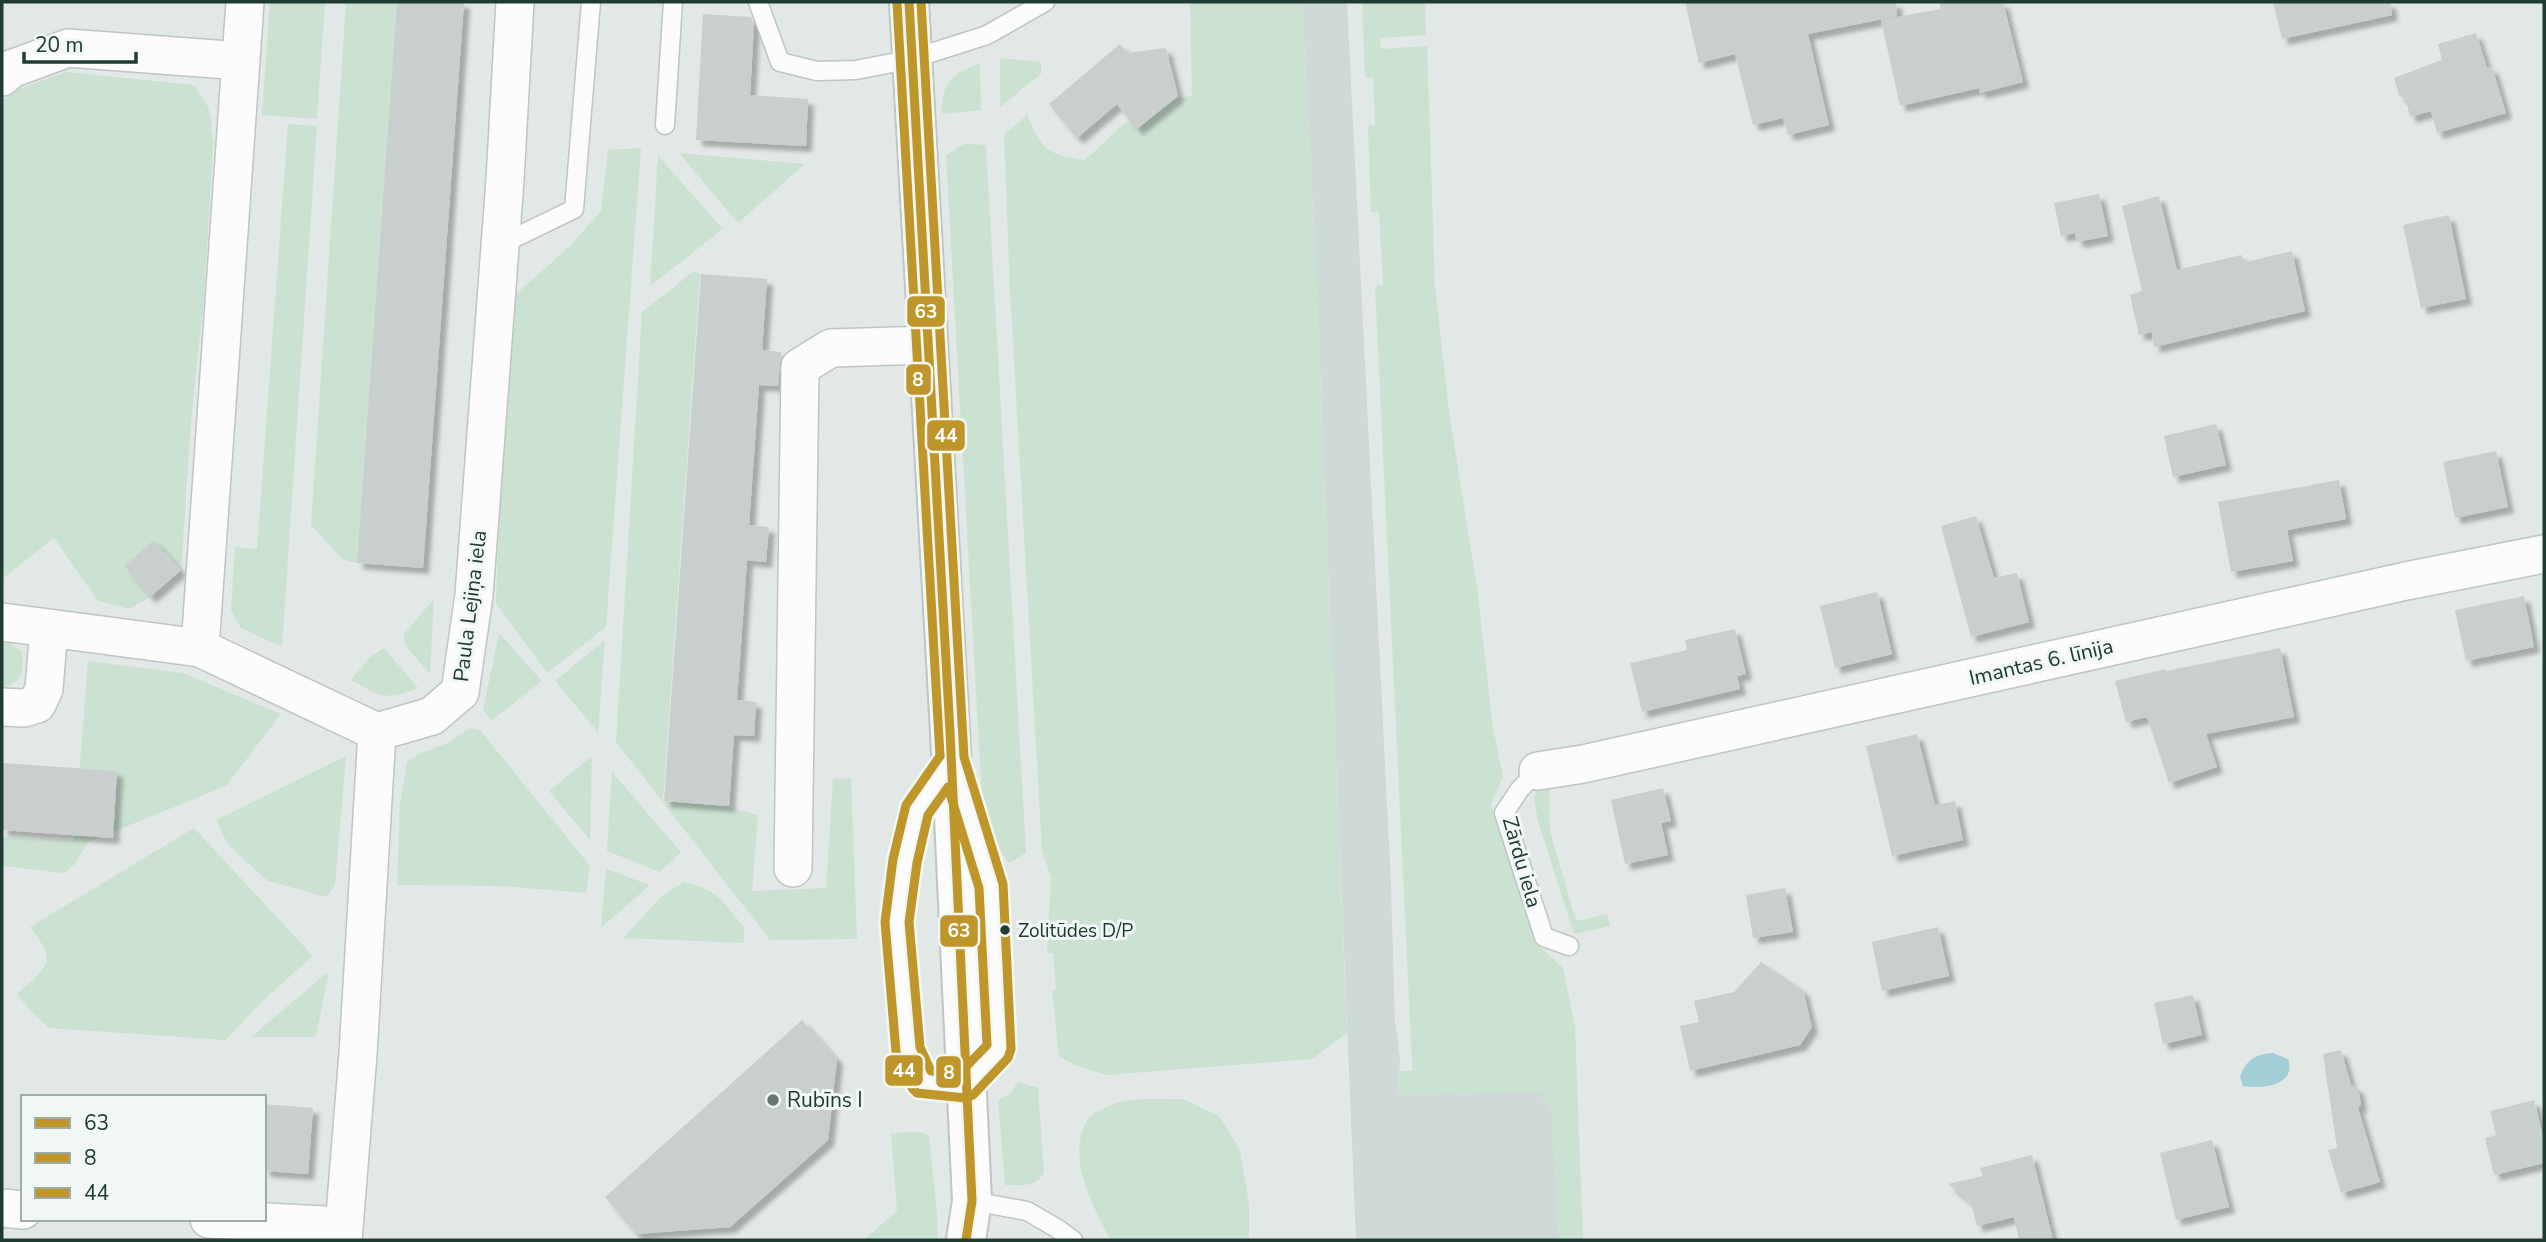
<svg xmlns="http://www.w3.org/2000/svg" width="2546" height="1242" viewBox="0 0 2546 1242" font-family="'Nunito Sans',sans-serif">
	<style>
		.built { fill: #cfd9d5 }
		.green { fill: #cbe1d2 }
		.water { fill: #a2cfd7 }
		.building { fill: #c9cfcd; filter: url(#shadow) }
		.lines { fill: none; stroke-linecap: round; stroke-linejoin: round }
		.lane-casing { stroke: #bfc5c2; stroke-width: 21 }
		.street-casing { stroke: #bfc5c2; stroke-width: 40 }
		.secondary-casing { stroke: #bec5c2; stroke-width: 42 }
		.lane { stroke: #fbfcfb; stroke-width: 18 }
		.street { stroke: #fbfcfb; stroke-width: 37 }
		.secondary { stroke: #fbfcfb; stroke-width: 38 }
		.bus-1-casing { stroke: #f0f7f4; stroke-width: 14 }
		.bus-2-casing { stroke: #f0f7f4; stroke-width: 14 }
		.bus-3-casing { stroke: #f0f7f4; stroke-width: 14 }
		.bus-1 { stroke: #bf962a; stroke-width: 9 }
		.bus-2 { stroke: #bf962a; stroke-width: 9 }
		.bus-3 { stroke: #bf962a; stroke-width: 9 }
		.bus-dot { fill: #203b34; stroke: #f0f7f4; stroke-width: 2.5 }
		.poi-dot { fill: #647872; stroke: #f0f7f4; stroke-width: 2.5 }
		.labels { text-anchor: middle; stroke-width: 6; stroke-linejoin: round; paint-order: stroke }
		.bus-label { font-size: 19px; fill: #203b34; stroke: #f0f7f4; text-anchor: start }
		.street-label { font-size: 21px; fill: #203b34; stroke: #f0f7f4 }
		.poi-label { font-size: 21px; fill: #203b34; stroke: #f0f7f4; text-anchor: start }
		.line-badge { stroke: #f0f7f4; stroke-width: 2.5 }
		.badge-label { font-size: 19px; text-anchor: middle; font-weight: bold; fill: #fff }
	</style>
	<defs>
		<filter id="shadow"><feDropShadow dx="6" dy="6" stdDeviation="2" flood-color="#0004"/></filter>
	</defs>
	<rect width="100%" height="100%" fill="#e2e8e5"/>
	<path class="built" d="M 1302,2 L 1347,2 L 1391,885 L 1395,1022 L 1400,1059 L 1398,1095 L 1540,1092 L 1552,1111 L 1559,1240 L 1356,1240 L 1314,227 Z"/>
	<path class="green" d="M 270,2 L 325,2 L 317,119 L 262,115 Z
		M 346,2 L 397,2 L 357,563 L 342,559 L 311,525 Z
		M 1194,2 L 1302,2 L 1314,227 L 1347,1033 L 1312,1059 L 1107,1075 L 1074,1065 L 1059,1056 L 1052,991 L 1056,990 L 1053,953 L 1047,953 L 1051,877 L 1042,851 L 1010,290 L 1004,135 L 1027,115 C 1043,151 1046,154 1084,160 C 1101,148 1114,130 1131,120 C 1146,109 1175,97 1192,96 L 1190,3 Z
		M 1362,2 L 1425,2 L 1426,35 L 1380,38 L 1381,49 L 1427,46 L 1435,286 L 1449,412 L 1477,587 L 1493,728 L 1503,777 L 1491,804 L 1539,946 L 1563,968 L 1575,1026 L 1583,1240 L 1559,1240 L 1552,1111 L 1540,1092 L 1398,1095 L 1398,1071 L 1412,1071 L 1412,1064 L 1375,286 L 1383,285 L 1379,212 L 1371,212 L 1368,126 L 1375,125 L 1373,77 L 1365,77 Z
		M 1000,58 L 1041,62 L 1041,74 L 1000,107 Z
		M 980,63 L 981,110 L 942,114 C 941,82 952,74 980,63 Z
		M 66,72 L 194,85 L 206,102 L 211,117 L 213,147 L 204,298 L 191,420 L 181,570 L 154,540 L 124,567 L 150,597 L 130,609 L 98,601 L 54,538 L 2,579 L 2,101 L 13,91 Z
		M 288,124 L 317,126 L 282,647 L 241,628 L 231,610 L 235,547 L 257,549 Z
		M 964,144 L 986,145 L 1026,853 L 1008,863 L 983,817 L 946,155 Z
		M 641,148 L 606,627 L 547,673 L 496,603 L 507,302 L 569,247 L 601,211 L 608,150 Z
		M 679,153 L 805,164 L 738,223 Z
		M 658,156 L 723,229 L 650,286 Z
		M 694,271 L 700,274 L 663,801 L 728,807 L 758,815 L 752,891 L 826,888 L 833,779 L 851,778 L 857,939 L 770,940 L 616,742 L 642,312 Z
		M 434,599 L 430,674 L 405,645 L 403,635 Z
		M 499,633 L 542,681 L 492,720 L 483,710 Z
		M 2,638 L 22,652 C 23,672 24,682 2,688 Z
		M 605,640 L 598,732 L 555,681 Z
		M 384,648 L 418,688 C 384,701 382,697 351,680 L 369,658 Z
		M 88,661 L 183,673 L 281,714 L 226,786 L 88,842 L 75,864 L 64,873 L 2,866 L 2,837 L 74,840 Z
		M 470,728 L 480,730 L 590,866 L 586,893 L 501,886 L 397,885 L 400,803 L 407,762 L 419,754 L 450,742 Z
		M 346,756 L 335,885 L 327,897 L 268,881 L 228,845 L 216,820 Z
		M 592,756 L 590,840 L 549,791 Z
		M 612,772 L 681,852 L 660,872 L 607,851 Z
		M 1539,782 L 1549,786 L 1550,831 L 1576,921 L 1607,914 L 1610,926 L 1574,934 L 1538,821 L 1534,798 Z
		M 194,828 L 313,956 L 271,993 L 225,1040 L 49,1028 L 28,1008 L 17,994 C 47,966 59,964 30,927 Z
		M 606,869 L 650,885 L 601,928 Z
		M 684,882 C 717,889 723,902 744,927 L 744,943 L 623,938 L 663,895 Z
		M 329,971 L 316,1037 L 251,1037 Z
		M 1018,1082 L 1038,1088 L 1044,1172 C 1037,1188 1021,1185 1005,1185 L 998,1100 L 1010,1094 Z
		M 1183,1099 L 1220,1117 L 1240,1150 L 1249,1205 L 1249,1240 L 1111,1240 C 1093,1208 1067,1160 1086,1122 C 1090,1113 1108,1106 1117,1103 C 1134,1097 1164,1100 1183,1099 Z
		M 922,1132 L 929,1137 L 938,1223 L 937,1240 L 864,1240 L 897,1211 L 891,1133 Z"/>
	<path class="water" d="M 2273,1053 L 2288,1059 C 2297,1086 2262,1089 2243,1086 L 2240,1077 C 2246,1060 2255,1054 2273,1053 Z"/>
	<path class="building" d="M 397,2 L 464,2 L 423,568 L 357,563 Z
		M 1685,2 L 1896,2 L 1897,16 L 1808,34 L 1829,125 L 1788,135 L 1783,118 L 1753,125 L 1735,54 L 1699,63 Z
		M 1939,2 L 2003,2 L 2023,82 L 1980,93 L 1979,88 L 1900,106 L 1881,20 L 1941,9 Z
		M 2273,2 L 2390,2 L 2392,15 L 2282,39 Z
		M 703,14 L 751,17 L 754,24 L 750,95 L 808,99 L 806,146 L 696,140 Z
		M 2476,33 L 2487,68 L 2492,67 L 2506,113 L 2437,133 L 2431,111 L 2410,117 L 2406,100 L 2399,95 L 2394,78 L 2442,60 L 2438,44 Z
		M 1120,44 L 1128,53 L 1166,48 L 1178,96 L 1137,129 L 1117,104 L 1077,138 L 1049,104 Z
		M 2099,194 L 2108,236 L 2077,242 L 2075,233 L 2061,236 L 2054,203 Z
		M 2159,196 L 2177,270 L 2241,255 L 2246,262 L 2292,251 L 2305,311 L 2154,347 L 2152,332 L 2139,335 L 2130,295 L 2142,291 L 2122,206 Z
		M 2449,215 L 2466,299 L 2421,308 L 2403,225 Z
		M 701,274 L 767,279 L 762,350 L 781,352 L 778,386 L 759,385 L 749,525 L 769,527 L 766,562 L 747,560 L 737,700 L 756,702 L 754,736 L 734,735 L 729,806 L 664,801 Z
		M 2216,424 L 2226,465 L 2173,477 L 2164,436 Z
		M 2496,451 L 2508,507 L 2455,518 L 2443,462 Z
		M 2339,480 L 2346,519 L 2287,530 L 2293,561 L 2231,572 L 2218,502 Z
		M 1976,516 L 1994,578 L 2017,573 L 2029,622 L 1971,637 L 1941,526 Z
		M 154,540 L 181,570 L 150,597 L 124,566 Z
		M 1877,592 L 1892,654 L 1835,668 L 1820,606 Z
		M 2524,596 L 2534,647 L 2466,661 L 2455,610 Z
		M 1735,629 L 1746,674 L 1737,676 L 1740,689 L 1642,712 L 1630,663 L 1687,650 L 1685,640 Z
		M 2280,648 L 2294,717 L 2206,734 L 2217,767 L 2169,783 L 2147,717 L 2126,722 L 2115,681 L 2165,669 L 2166,671 Z
		M 1917,734 L 1935,805 L 1955,801 L 1963,840 L 1892,856 L 1866,746 Z
		M 2,763 L 117,771 L 113,838 L 2,830 Z
		M 1663,788 L 1671,821 L 1661,823 L 1668,855 L 1625,864 L 1611,800 Z
		M 1785,888 L 1793,932 L 1753,938 L 1746,895 Z
		M 1938,927 L 1949,976 L 1882,991 L 1872,942 Z
		M 1761,962 L 1803,990 L 1812,1027 L 1800,1045 L 1690,1071 L 1680,1026 L 1699,1022 L 1694,1001 L 1734,992 Z
		M 2193,995 L 2202,1035 L 2163,1044 L 2154,1003 Z
		M 802,1020 L 837,1059 L 828,1140 L 730,1227 L 636,1234 L 605,1197 Z
		M 2341,1050 L 2351,1085 L 2358,1088 L 2361,1105 L 2358,1108 L 2380,1182 L 2341,1193 L 2328,1150 L 2337,1148 L 2323,1054 Z
		M 2534,1100 L 2544,1141 L 2544,1163 L 2494,1175 L 2485,1138 L 2496,1135 L 2490,1111 Z
		M 264,1104 L 313,1108 L 308,1174 L 264,1171 Z
		M 2212,1140 L 2229,1207 L 2176,1220 L 2160,1153 Z
		M 2032,1155 L 2053,1240 L 2019,1240 L 2014,1217 L 1977,1226 L 1971,1203 L 1948,1184 L 1983,1176 L 1980,1168 Z"/>
	<g class="lines">
		<g class="lane-casing">
			<path id="lane" d="M 758,2 L 780,62 L 817,71 L 856,70 L 912,59 L 987,35 L 1045,2
				M 665,125 L 673,2
				M 500,245 L 574,209 L 591,2
				M 952,759 L 991,886 L 999,1050 L 965,1086 L 923,1083 L 908,1050 L 897,922 L 905,861 L 917,810 Z
				M 1538,771 L 1520,789 L 1504,813 L 1544,937 L 1569,946
				M 972,1201 L 1027,1211 L 1058,1229 L 1073,1240"/>
		</g>
		<g class="street-casing">
			<path id="street" d="M 2,77 L 11,69 L 68,48 L 241,61
				M 2,622 L 49,628
				M 200,648 L 245,2
				M 2,707 L 24,708 L 37,704 L 44,689 L 49,628 L 200,648 L 377,732
				M 1538,771 L 1583,764 L 2406,581 L 2544,554
				M 793,868 L 800,367 L 831,348 L 928,345
				M 2,1208 L 23,1210
				M 209,1219 L 343,1226
				M 343,1240 L 358,1054 L 377,732 L 432,716 L 460,692 L 474,595 L 505,180 L 515,2"/>
		</g>
		<g class="secondary-casing">
			<path id="secondary" d="M 909,2 L 950,732 L 972,1201 L 966,1240"/>
		</g>
		<use href="#lane" class="lane"/>
		<use href="#street" class="street"/>
		<use href="#secondary" class="secondary"/>
		<g class="bus-1-casing">
			<path id="bus-1" d="M 909,2 L 950,732 L 972,1201 L 966,1240"/>
		</g>
		<g class="bus-2-casing">
			<path id="bus-2" d="M 897,3 L 940,756
				M 948,787 L 979,888 L 987,1045 L 960,1073 L 931,1071 L 920,1047 L 909,922 L 917,863 L 928,815 Z"/>
		</g>
		<g class="bus-3-casing">
			<path id="bus-3" d="M 921,2 L 964,757 L 1003,884 L 1011,1049 L 1008,1058 L 973,1095 L 965,1098 L 917,1093 L 912,1088 L 896,1052 L 885,922 L 893,859 L 906,805 L 940,756"/>
		</g>
		<use href="#bus-1" class="bus-1"/>
		<use href="#bus-2" class="bus-2"/>
		<use href="#bus-3" class="bus-3"/>
	</g>
	<circle class="bus-dot" cx="1005" cy="930" r="6"/>
	<circle class="poi-dot" cx="773" cy="1100" r="7"/>
	<g class="labels">
		<g class="bus-label">
			<text x="1018" y="937">Zolitūdes D/P</text>
		</g>
		<g class="street-label">
			<text transform="translate(470 606) rotate(-83)" y="7">Paula Lejiņa iela</text>
			<text transform="translate(2041 662) rotate(-13)" y="7">Imantas 6. līnija</text>
			<text transform="translate(1522 862) rotate(74)" y="7">Zārdu iela</text>
		</g>
		<g class="poi-label">
			<text x="787" y="1107">Rubīns I</text>
		</g>
	</g>
	<g class="line-badge">
		<rect x="906" y="295" width="40" height="33" rx="7" fill="#bf962a"/>
		<rect x="905" y="363" width="27" height="33" rx="7" fill="#bf962a"/>
		<rect x="926" y="419" width="40" height="33" rx="7" fill="#bf962a"/>
		<rect x="939" y="914" width="40" height="34" rx="7" fill="#bf962a"/>
		<rect x="884" y="1054" width="40" height="33" rx="7" fill="#bf962a"/>
		<rect x="935" y="1055" width="27" height="34" rx="7" fill="#bf962a"/>
	</g>
	<g class="badge-label">
		<text x="926" y="318">63</text>
		<text x="918" y="386">8</text>
		<text x="946" y="442">44</text>
		<text x="959" y="937">63</text>
		<text x="904" y="1077">44</text>
		<text x="949" y="1079">8</text>
	</g>
	<rect width="2546" height="1242" fill="none" stroke="#203b34" stroke-width="7"/>
	<rect x="21" y="1095" width="245" height="126" fill="#f0f7f4" stroke="#9daca7" stroke-width="2"/>
	<rect x="35" y="1118" width="35" height="10" fill="#bf962a" stroke="#9daca7" stroke-width="2"/>
	<text x="84" y="1130" font-size="21" fill="#203b34">63</text>
	<rect x="35" y="1153" width="35" height="10" fill="#bf962a" stroke="#9daca7" stroke-width="2"/>
	<text x="84" y="1165" font-size="21" fill="#203b34">8</text>
	<rect x="35" y="1188" width="35" height="10" fill="#bf962a" stroke="#9daca7" stroke-width="2"/>
	<text x="84" y="1200" font-size="21" fill="#203b34">44</text>
	<path d="M24 52v10h112v-10" fill="none" stroke="#203b34" stroke-width="3.5"/>
	<text x="35" y="52" font-size="21" fill="#203b34" stroke="#f0f7f4" stroke-width="5" paint-order="stroke">20 m</text>
</svg>
